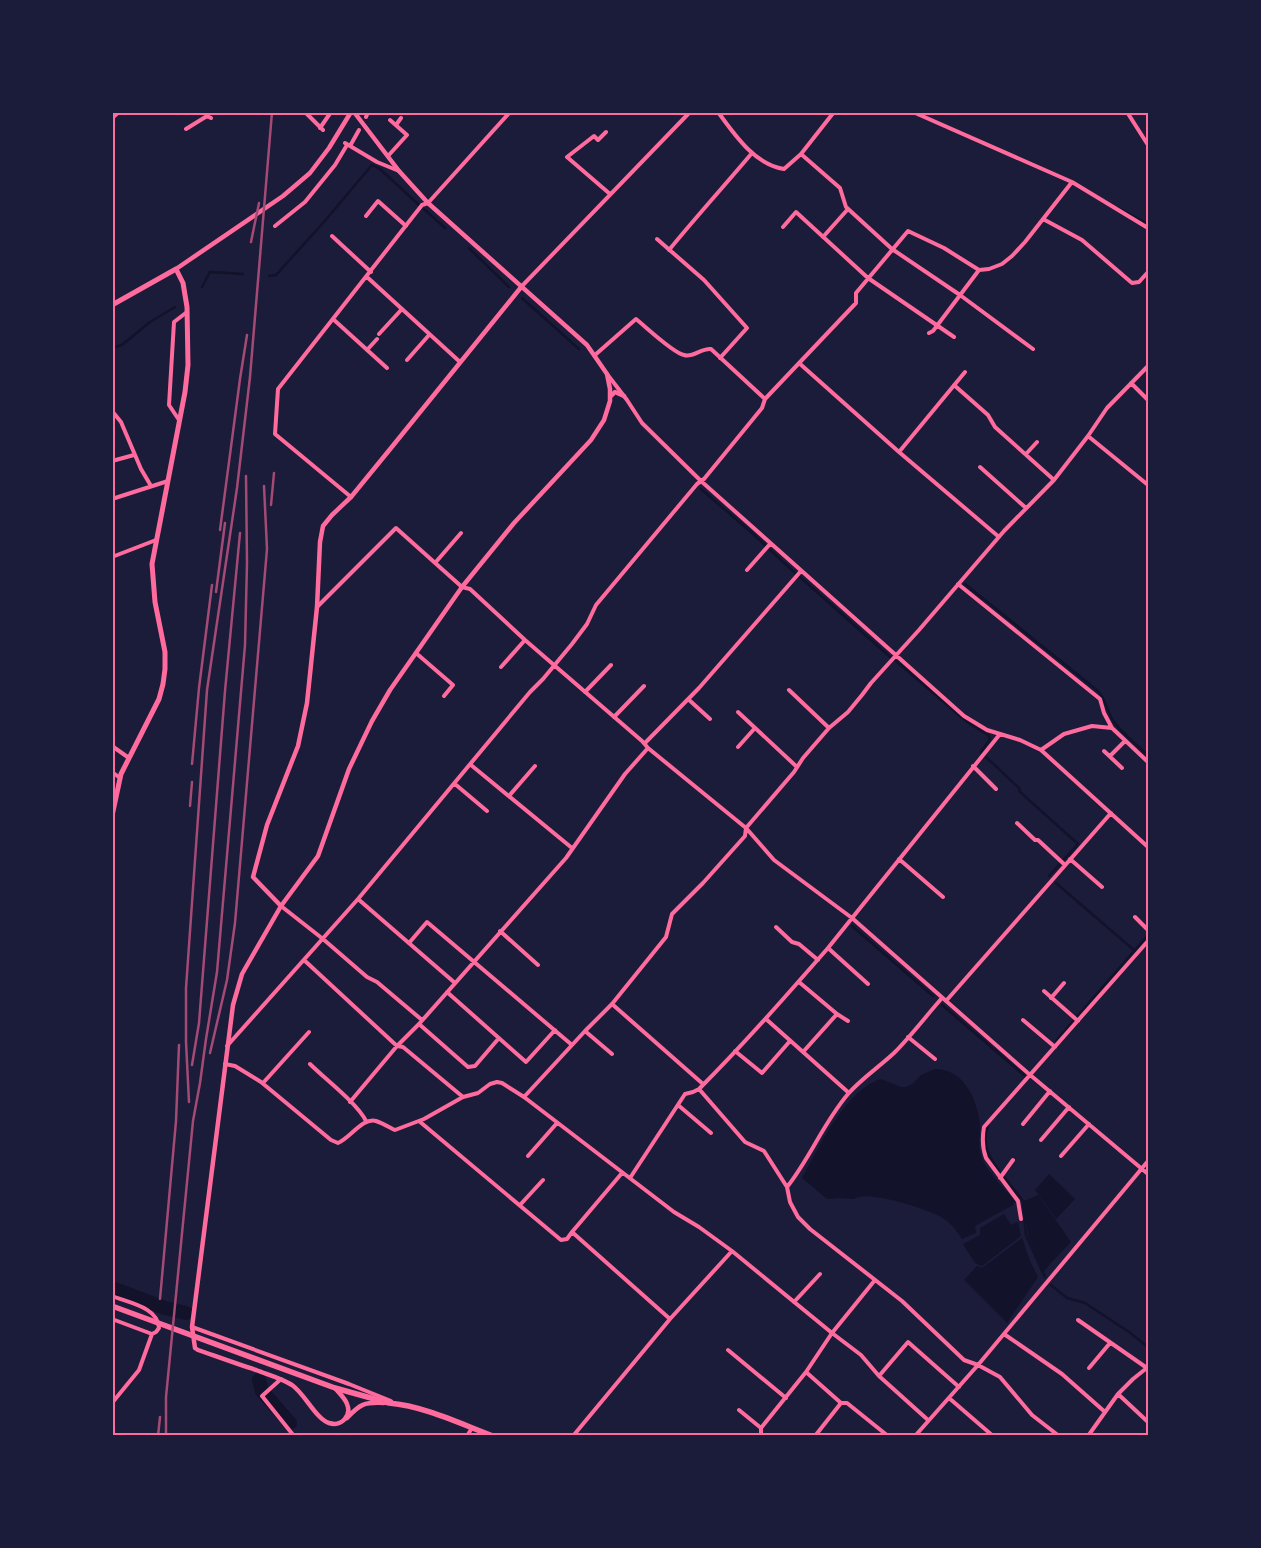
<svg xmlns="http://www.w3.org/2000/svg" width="1261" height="1548" viewBox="0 0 1261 1548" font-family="'Public Sans',sans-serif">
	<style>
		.water { fill: #12122b }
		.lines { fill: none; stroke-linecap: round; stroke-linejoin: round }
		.stream { stroke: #12122b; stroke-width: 2.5 }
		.river { stroke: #12122b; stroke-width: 14 }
		.minor { stroke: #ff6b9d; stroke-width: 4 }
		.tertiary { stroke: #ff6b9d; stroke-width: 4.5 }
		.secondary { stroke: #ff6b9d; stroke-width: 5 }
		.primary { stroke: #ff6b9d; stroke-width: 5.5 }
		.rail { stroke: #a44b75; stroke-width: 2.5 }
		.neatline { fill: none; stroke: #ff6b9d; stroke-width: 2 }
	</style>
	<rect width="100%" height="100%" fill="#1b1b3a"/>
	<path class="water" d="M 935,1069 C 964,1069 977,1099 980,1124 C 981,1134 977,1144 981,1155 C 985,1170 1004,1188 1015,1201 L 1013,1205 L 975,1226 L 976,1233 L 962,1239 C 957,1231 950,1222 941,1217 C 927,1209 866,1189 854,1199 L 838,1198 L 827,1199 L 802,1178 C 819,1147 846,1089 881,1079 L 901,1087 L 906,1087 L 912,1084 L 921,1075 Z
		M 1049,1174 L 1075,1199 L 1056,1219 L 1035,1190 Z
		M 1038,1195 L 1071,1242 L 1049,1265 L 1043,1273 L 1028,1235 L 1024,1201 Z
		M 1004,1214 L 1011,1225 L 1018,1222 L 1021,1236 L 982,1266 L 975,1263 L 963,1244 L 980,1235 L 980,1228 Z
		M 1022,1238 L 1030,1261 L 1038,1277 L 1007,1323 L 964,1280 L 977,1266 L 982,1268 Z"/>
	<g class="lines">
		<path class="stream" d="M 1118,208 L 1146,223
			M 424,209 L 445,228
			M 469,248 L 509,287
			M 269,276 L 276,275 L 323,223 L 372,165 L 380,169 L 419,205
			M 202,287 L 210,272 L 243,274
			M 522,298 L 579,349
			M 112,348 L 122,345 L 150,322 L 175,307
			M 701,489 L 752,533 L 795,573
			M 800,577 L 890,657
			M 965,584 L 1098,691 C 1105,699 1107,709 1112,719 C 1121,733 1137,744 1148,756
			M 896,661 L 967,722 L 988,735 L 990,739 L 981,752
			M 986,757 L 1020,789 L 1019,791 L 1078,844 L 1049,876
			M 1056,883 L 1135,951
			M 852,926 L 933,996
			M 942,1005 L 1025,1076
			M 1056,1041 L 1148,935
			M 988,1126 C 981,1143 989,1157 999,1171
			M 1004,1177 L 1023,1201 L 1026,1235 L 1037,1260 L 1045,1277
			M 1051,1285 L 1067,1298 L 1085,1303 L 1129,1332 L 1148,1347"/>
		<path class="river" d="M 112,1288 L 165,1308 L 186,1313
			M 259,1380 L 262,1391 L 290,1423"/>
		<path class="minor" d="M 206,112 L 207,116 L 211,118
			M 305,112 L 323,130
			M 718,112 C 734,134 755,165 784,169 L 801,154 L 834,112
			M 913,112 L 1072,182 L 1148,228
			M 1127,112 L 1148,145
			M 366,117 L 368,112
			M 112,118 L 119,112
			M 396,125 L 401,118
			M 320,128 L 331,112
			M 186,129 L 207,116
			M 606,132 L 598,140 L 594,136 L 567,157 L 610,194
			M 345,143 L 377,162 L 399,171
			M 350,146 L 359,130
			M 801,154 L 840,188 L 846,207 L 892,249 L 960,295 L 1033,349
			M 388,156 L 407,135 L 390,120
			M 366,216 L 378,201 L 406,226
			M 1043,219 L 1082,240 L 1132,283 L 1139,282 L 1148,272
			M 275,226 L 305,202 L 335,165 L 347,145
			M 783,227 L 796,212 L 868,278 L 954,337
			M 332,236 L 371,272
			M 823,237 L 848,209
			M 657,239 L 704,280 L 747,328 L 720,358
			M 669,250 C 696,217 725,185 752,153
			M 367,277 L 460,362
			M 522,286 L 690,112
			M 333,319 L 387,368
			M 929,333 L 933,331 L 979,270 L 989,269 L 1002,264 L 1012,256 L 1025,242 L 1072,182
			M 379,334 L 402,309
			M 367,350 L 377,339
			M 595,355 L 636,319 C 646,327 673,353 684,355 C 693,358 701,348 711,349 L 765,399
			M 407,360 L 429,335
			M 799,363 L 899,452 L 999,537
			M 607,374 L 627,400 L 642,423 L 701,481 L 964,716 L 987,730 L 1020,740 L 1041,750 L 1148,847
			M 1131,383 L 1148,400
			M 954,385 L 988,415 L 995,427 L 1054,480
			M 112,411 L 121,422 L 141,469 L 151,486
			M 179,420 L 169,405 L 174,322 L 187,312
			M 1088,436 L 1148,485
			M 899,452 L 965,372
			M 1026,454 L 1037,442
			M 112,461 L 134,455
			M 980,467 L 1026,508
			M 351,497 L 275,434 L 278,389 L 422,205 L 428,203 L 510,112
			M 112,499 L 168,481
			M 112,557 L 156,540
			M 435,563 L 461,533
			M 747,570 L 770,544
			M 958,584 L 1100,699 L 1104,713 L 1112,728
			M 317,607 L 396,528 L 462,587 L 470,589 L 525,640 L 642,741 L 648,748 L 746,828 L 774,860 L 852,918 L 1029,1074 L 1148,1174
			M 416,653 L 453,685 L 444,696
			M 501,667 L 525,640
			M 789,690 L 829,728
			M 585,692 L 611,665
			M 688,699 L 710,719
			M 738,712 L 797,767
			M 614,717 L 644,686
			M 645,743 L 699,688 L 801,571
			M 112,746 L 129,758
			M 738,747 L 755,728
			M 1041,750 L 1064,734 L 1092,726 L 1112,728 L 1148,762
			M 1104,751 L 1122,768
			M 1110,756 L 1125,741
			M 471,765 L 572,848
			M 973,766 L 996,789
			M 112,772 L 120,778
			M 455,784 L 487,811
			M 509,796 L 535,766
			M 1017,823 L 1035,840 L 1038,840 L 1065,865
			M 899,859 L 943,897
			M 1070,859 L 1102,887
			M 358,899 L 455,983
			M 281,906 L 323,939 L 367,977 L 377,982 L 422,1020
			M 1135,917 L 1148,930
			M 776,927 L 792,942 L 799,944 L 818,960
			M 500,931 L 538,965
			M 409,943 L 427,922 L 572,1045
			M 828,948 L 868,984
			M 304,960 L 397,1046 L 403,1047 L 463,1097
			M 799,982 L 837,1014 L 848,1021
			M 1044,991 L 1078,1021
			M 447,992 L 526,1062 L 555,1030
			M 1051,998 L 1064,983
			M 946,1001 L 1111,813
			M 612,1004 L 703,1084
			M 766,1019 L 849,1093
			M 1023,1020 L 1055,1047
			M 419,1024 L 468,1067 L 475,1066 L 499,1038
			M 585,1031 L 612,1054
			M 908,1037 L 935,1059
			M 227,1046 L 358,899 L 530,692 L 543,679 L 572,644 L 587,624 L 596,605 L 697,484 L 704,479 L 762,408 L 765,399 L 856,303 L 856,293 L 908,231 L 944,248 L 979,270
			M 735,1051 L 762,1073 L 790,1041
			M 803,1052 L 837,1014
			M 225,1064 L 235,1066 L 261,1082 L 331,1140 L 338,1143 C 350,1138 363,1117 376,1121 C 382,1123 389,1127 395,1130 L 424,1119 L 463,1097 L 478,1093 L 490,1084 L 497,1082 L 502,1083 L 524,1097 L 674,1212 L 699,1227 L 732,1251 L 832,1333 L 861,1355 L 879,1376 L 928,1420
			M 310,1064 C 325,1079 357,1103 366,1121
			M 263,1083 L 309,1032
			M 699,1089 L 745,1142 L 764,1151 L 787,1187 L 790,1202 L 798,1217 L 810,1229 L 902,1301 L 964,1360 L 978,1365 L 1000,1377 L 1032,1415 L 1059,1436
			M 524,1097 L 585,1031 L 612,1004 L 666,937 L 672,914 L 703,883 L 745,836 L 746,828 L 794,772 L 803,758 L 829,728 L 848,712 L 862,695 L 871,683 L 919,630 L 1004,531 L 1054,480 L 1088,436 L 1107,408 L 1148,366
			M 350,1102 L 397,1046 L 419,1024 L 566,858 L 625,774 L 648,748
			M 678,1105 L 711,1133
			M 419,1121 L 561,1240 L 567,1239 L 572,1232
			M 1023,1124 L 1050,1091
			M 1041,1140 L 1069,1107
			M 528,1156 L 557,1123
			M 1061,1156 L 1089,1124
			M 622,1173 L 572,1232 L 670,1319
			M 630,1178 L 685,1094 L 693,1092 L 699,1089 C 744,1044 786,996 828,948 L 1000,734
			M 1000,1178 L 1013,1160
			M 787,1187 C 810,1158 824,1122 848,1094 C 861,1079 879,1067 894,1053 C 911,1036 926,1016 942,998
			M 520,1205 L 543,1180
			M 1021,1219 L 1018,1201 L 986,1158 C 982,1147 982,1138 984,1127 L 1148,941
			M 112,1296 C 129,1303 158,1307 159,1328 L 156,1332 L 152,1334 L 139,1370 L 112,1403
			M 794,1302 L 820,1274
			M 112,1319 L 152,1334
			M 1078,1320 L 1147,1368
			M 192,1327 L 349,1384 L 391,1401
			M 1004,1334 L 1062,1374 L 1105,1412
			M 728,1350 L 786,1398
			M 1089,1368 L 1110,1343
			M 806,1372 L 832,1333 L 875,1280
			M 879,1376 L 908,1342 L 959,1387
			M 281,1379 L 262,1396 L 294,1436
			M 1118,1394 L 1148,1422
			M 949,1398 L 993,1436
			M 739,1410 L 761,1428
			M 467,1436 L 472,1428
			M 573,1436 L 670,1319 L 732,1251
			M 762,1436 L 761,1434 L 761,1428 L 806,1372 L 841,1403 L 847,1403 L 888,1436
			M 815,1436 L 841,1403
			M 915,1436 L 978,1365 L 1148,1161
			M 1088,1436 L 1118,1394 L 1133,1379 L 1148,1367"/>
		<path class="tertiary" d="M 176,269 L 283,196 L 310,173 L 329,148 L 351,112
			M 610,397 L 615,392 L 624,396
			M 281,906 L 253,877 L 267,825 L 298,746 L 307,703 L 317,607 L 320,542 L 323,526 L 332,515 L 351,497 L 391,448 L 522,286
			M 335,1388 C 339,1393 345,1398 347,1404 C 352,1416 341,1427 329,1423 C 316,1419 305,1394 292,1385 C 281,1378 269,1375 256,1370 C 237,1364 218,1357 198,1350 L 195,1348 L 192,1327 L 233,1005 L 242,974 L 281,906 L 318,856 L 349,769 L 372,721 L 390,690 L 462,587 L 514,523 L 591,440 L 604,420 L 610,401 L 610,389 L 607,374 L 587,345 L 428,203 L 399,171 L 354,112
			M 347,1418 C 360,1404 364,1402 384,1403"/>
		<path class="secondary" d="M 112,305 L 176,269 L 183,283 L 187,307 L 188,365 L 185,392 L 152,564 L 155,602 L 165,652 L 165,669 L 163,684 L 159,699 L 121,774 L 112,816"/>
		<path class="primary" d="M 112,1306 L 335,1388 L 389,1403 C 424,1406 461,1424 493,1436"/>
		<path class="rail" d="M 251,242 L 259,203
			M 271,505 L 274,473
			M 220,530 L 240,379 L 247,335
			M 216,592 L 225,523
			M 192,764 L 199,688 L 212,585
			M 190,806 L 192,782
			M 210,1053 L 227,980 L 235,923 L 267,549 L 264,486
			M 192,1065 L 199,1023 L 225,691 L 240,533
			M 189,1102 L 186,1042 L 186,988 L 207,690 L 237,488 L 250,377 L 272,112
			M 160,1299 L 176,1121 L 179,1045
			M 158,1436 L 160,1417
			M 166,1436 L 166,1397 L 193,1121 L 200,1083 L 206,1039 L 217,972 L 245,645 L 247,563 L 246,476"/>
	</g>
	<rect width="1261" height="1548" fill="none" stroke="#1b1b3a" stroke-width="228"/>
	<rect x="114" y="114" width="1033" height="1320" class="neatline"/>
</svg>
